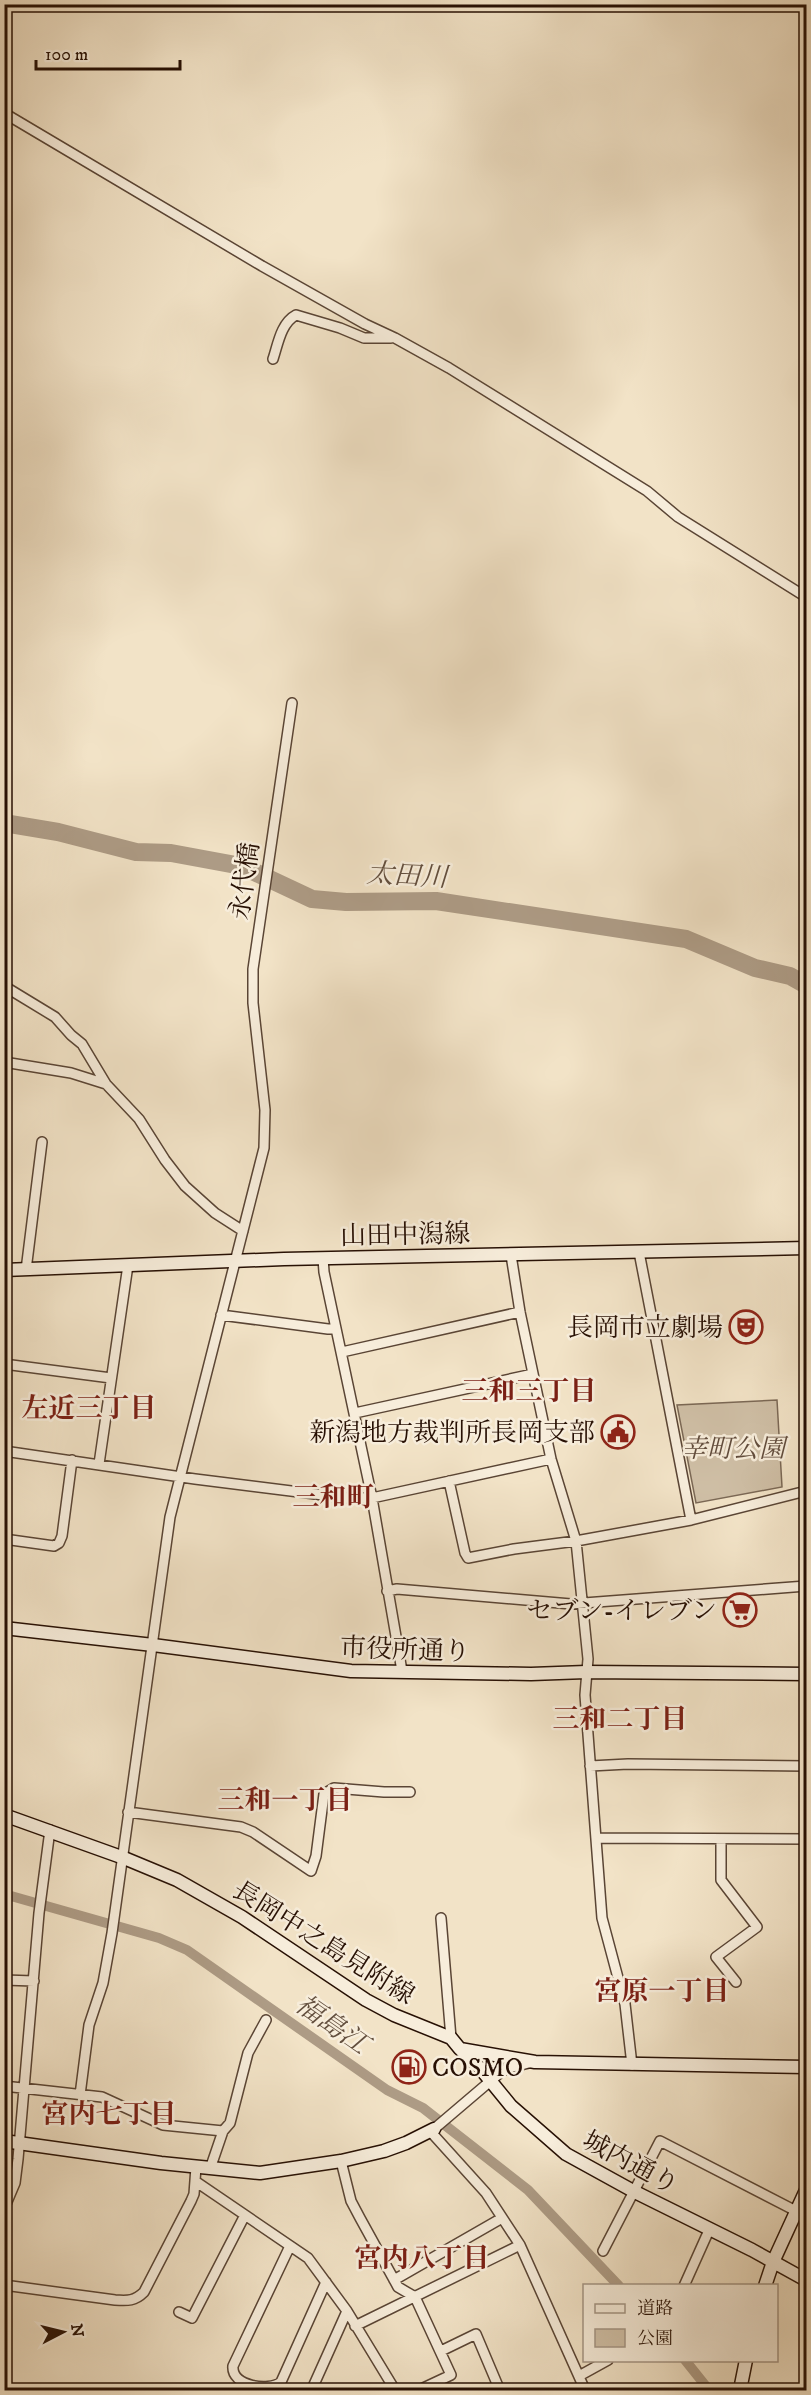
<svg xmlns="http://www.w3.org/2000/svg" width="811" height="2395" viewBox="0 0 811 2395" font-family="'IM FELL DW Pica','Noto Serif JP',serif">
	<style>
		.green { fill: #cfbfa6; stroke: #7b6855; stroke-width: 1.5 }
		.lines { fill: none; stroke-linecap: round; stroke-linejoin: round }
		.canal { stroke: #ad9b85; stroke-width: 10 }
		.river { stroke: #ad9b85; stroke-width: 18 }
		.street-casing { stroke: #5a4535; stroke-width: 12 }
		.secondary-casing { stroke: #271004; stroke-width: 15 }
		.street { stroke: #f7eddb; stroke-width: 9 }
		.secondary { stroke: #f7eddb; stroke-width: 12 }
		.labels { text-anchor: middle; stroke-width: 5; stroke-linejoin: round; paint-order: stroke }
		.street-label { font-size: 26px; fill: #271004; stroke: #f7eddb }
		.poi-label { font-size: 26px; fill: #271004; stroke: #f7eddb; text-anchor: end }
		.park-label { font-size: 26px; font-style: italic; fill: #624d3d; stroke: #f7eddb }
		.water-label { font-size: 27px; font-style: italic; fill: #634f3e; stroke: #f7eddb }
		.neighbourhood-label { font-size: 27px; font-weight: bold; fill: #7a1f14; stroke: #f7eddb }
	</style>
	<rect width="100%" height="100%" fill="#f2e3c7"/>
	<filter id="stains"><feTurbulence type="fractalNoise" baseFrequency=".00333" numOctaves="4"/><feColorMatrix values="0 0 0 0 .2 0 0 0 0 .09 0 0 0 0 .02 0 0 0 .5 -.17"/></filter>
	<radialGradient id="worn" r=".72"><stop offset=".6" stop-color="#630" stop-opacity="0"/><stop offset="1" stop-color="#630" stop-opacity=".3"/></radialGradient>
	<path class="green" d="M 777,1400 L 782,1487 L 696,1503 L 677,1405 Z"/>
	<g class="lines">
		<path class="canal" d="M 4,1894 L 159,1938 L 187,1950 L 387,2090 L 423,2108 L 528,2190 L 619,2286
			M 685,2360 L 709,2390"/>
		<path class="river" d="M 4,823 L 58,832 L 136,852 L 171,853 L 236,865 L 248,869 L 312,899 L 346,902 L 436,901 L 686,939 L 755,968 L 790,976 L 806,985"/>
		<g class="street-casing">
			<path id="street" d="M 4,113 L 262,266 L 365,324 L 395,338 L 449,368 L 647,491 L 678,517 L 806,597
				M 273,359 C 278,344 281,323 296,315 L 340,328 L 364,338 L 391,338
				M 4,986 L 55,1017 L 71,1035 L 82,1044 L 106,1084 L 139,1119 L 165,1160 L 185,1186 L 215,1213 L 243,1231
				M 4,1062 L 71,1073 L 106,1084
				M 639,1252 L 691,1520
				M 511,1255 L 520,1312 L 551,1459 L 576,1541 L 588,1659 L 585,1695 L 602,1918 L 625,2004 L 632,2065
				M 323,1258 L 324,1272 L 372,1498 L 402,1671
				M 26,1270 L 42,1142
				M 221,1315 L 328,1329 L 336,1329
				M 342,1352 L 520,1312
				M 4,1364 L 111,1378
				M 355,1413 L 533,1374
				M 4,1451 L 195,1479 L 347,1498 L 372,1498 L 551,1459
				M 99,1464 L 128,1265
				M 449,1481 L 465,1553 L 468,1558 L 514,1549 L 576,1541 L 691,1520 L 806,1491
				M 4,1539 L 54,1546 L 59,1543 L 62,1536 L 72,1460
				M 387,1591 L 397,1589 L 571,1604 L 806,1586
				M 590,1766 L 628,1764 L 806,1766
				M 128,1812 L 241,1827 L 253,1832 L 311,1871 L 316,1856 L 324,1794 L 334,1788 L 384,1792 L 410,1792
				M 596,1838 L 806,1839
				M 721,1840 L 721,1880 L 757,1927 L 716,1957 L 736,1982
				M 441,1918 L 451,2038
				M 4,1980 L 34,1981
				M 4,2086 L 102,2097 L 163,2125 L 223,2131
				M 80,2095 L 89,2025 L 103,1983 L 112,1933 L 170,1517 L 264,1148 L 265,1110 L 253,1003 L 253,969 L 292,703
				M 434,2129 L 501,2072 L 509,2068 L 529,2063
				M 430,2131 L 486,2193 L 520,2245 L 585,2390
				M 341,2161 L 351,2201 L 360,2218 L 398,2287 L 415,2297 L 451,2375 L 419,2390
				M 210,2169 L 223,2131 L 230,2123 L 248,2053 L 266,2020
				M 195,2181 L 308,2258 L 347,2311 L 395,2390
				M 4,2209 L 15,2183 L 18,2159 L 39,1913 L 50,1830
				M 290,2246 L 233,2366 C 231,2386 269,2392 281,2382 L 326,2282
				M 603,2251 L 660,2141 L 796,2211
				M 394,2280 L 502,2218
				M 4,2285 L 115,2300 C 128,2301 135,2301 144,2292 L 191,2201 L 194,2194 L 196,2167
				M 684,2286 L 710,2228
				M 179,2312 L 192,2318 L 245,2215
				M 355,2326 L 520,2245
				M 441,2351 L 476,2334 L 498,2386
				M 579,2376 L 608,2360
				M 312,2389 L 347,2311"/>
		</g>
		<g class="secondary-casing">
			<path id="secondary" d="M 4,1270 L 284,1259 L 806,1248
				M 4,1628 L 153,1645 L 351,1671 L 531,1674 L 586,1672 L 806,1674
				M 4,1815 L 124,1858 L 177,1880 L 242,1917 L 366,2000 L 394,2015 L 451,2038 L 460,2049 L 535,2062 L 806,2067
				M 462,2051 L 480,2068 L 511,2106 L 566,2154 L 635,2192 L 752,2250 L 806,2280
				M 4,2141 L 161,2163 L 260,2173 L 341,2161 L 384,2151 L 406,2143 L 434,2129
				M 765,2286 L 773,2262 L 806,2190
				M 740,2390 L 746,2360"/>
		</g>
		<use href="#street" class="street"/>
		<use href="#secondary" class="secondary"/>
	</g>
	<defs>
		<g id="theatre-ring" transform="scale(1.725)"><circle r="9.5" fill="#f7eddb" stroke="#8f2418" stroke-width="1.5"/><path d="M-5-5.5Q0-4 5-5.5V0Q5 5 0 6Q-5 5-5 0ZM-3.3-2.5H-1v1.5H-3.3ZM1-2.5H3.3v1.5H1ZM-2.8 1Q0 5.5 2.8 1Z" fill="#8f2418"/></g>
		<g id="civic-ring" transform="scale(1.725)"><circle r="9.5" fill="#f7eddb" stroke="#8f2418" stroke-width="1.5"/><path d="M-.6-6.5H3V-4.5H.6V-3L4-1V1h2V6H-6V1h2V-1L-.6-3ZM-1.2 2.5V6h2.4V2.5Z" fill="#8f2418"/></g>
		<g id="supermarket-ring" transform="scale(1.725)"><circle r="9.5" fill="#f7eddb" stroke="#8f2418" stroke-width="1.5"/><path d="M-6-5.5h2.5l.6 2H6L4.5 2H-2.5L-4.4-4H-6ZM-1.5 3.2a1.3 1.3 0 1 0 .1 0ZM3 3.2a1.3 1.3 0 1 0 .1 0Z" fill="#8f2418"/></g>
		<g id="fuel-ring" transform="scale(1.725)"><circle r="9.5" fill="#f7eddb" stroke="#8f2418" stroke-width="1.5"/><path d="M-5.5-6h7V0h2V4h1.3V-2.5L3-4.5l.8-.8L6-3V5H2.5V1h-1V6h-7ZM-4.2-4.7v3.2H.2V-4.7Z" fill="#8f2418"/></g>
	</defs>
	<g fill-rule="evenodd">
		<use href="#theatre-ring" x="746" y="1327"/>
		<use href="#civic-ring" x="618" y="1432"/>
		<use href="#supermarket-ring" x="740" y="1610"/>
		<use href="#fuel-ring" x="409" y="2067"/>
	</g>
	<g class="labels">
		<g class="street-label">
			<text transform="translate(244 881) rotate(-82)" y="9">永代橋</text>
			<text transform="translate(405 1234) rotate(-1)" y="9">山田中潟線</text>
			<text transform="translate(405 1649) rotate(2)" y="9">市役所通り</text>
			<text transform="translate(324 1942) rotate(32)" y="9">長岡中之島見附線</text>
			<text transform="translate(631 2162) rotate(28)" y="9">城内通り</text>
		</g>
		<g class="poi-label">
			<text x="723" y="1336">長岡市立劇場</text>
			<text x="595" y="1441">新潟地方裁判所長岡支部</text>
			<text x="717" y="1619">セブン-イレブン</text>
			<text x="432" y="2076" text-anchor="start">COSMO</text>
		</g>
		<g class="park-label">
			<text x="733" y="1457">幸町公園</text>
		</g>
		<g class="water-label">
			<text transform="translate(407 875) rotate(3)" y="9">太田川</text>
			<text transform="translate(332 2024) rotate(35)" y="9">福島江</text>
		</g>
		<g class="neighbourhood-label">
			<text x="529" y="1400">三和三丁目</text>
			<text x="89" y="1417">左近三丁目</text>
			<text x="333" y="1506">三和町</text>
			<text x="620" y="1728">三和二丁目</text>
			<text x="285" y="1809">三和一丁目</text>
			<text x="662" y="2000">宮原一丁目</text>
			<text x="109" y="2123">宮内七丁目</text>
			<text x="422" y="2267">宮内八丁目</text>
		</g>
	</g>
	<rect width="811" height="2395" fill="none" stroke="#f2e3c7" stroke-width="24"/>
	<rect x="6" y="6" width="799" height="2383" fill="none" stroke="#271004" stroke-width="3"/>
	<rect x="12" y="12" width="787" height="2371" fill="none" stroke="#271004" stroke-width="1.5"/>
	<rect x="583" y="2284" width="195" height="78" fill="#f7eddb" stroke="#a49585" stroke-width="1.5"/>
	<rect x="595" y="2304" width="30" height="9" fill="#f7eddb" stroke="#a49585" stroke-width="1.5"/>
	<text x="637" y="2314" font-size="18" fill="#271004">道路</text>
	<rect x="595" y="2329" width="30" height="18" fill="#cfbfa6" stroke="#a49585" stroke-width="1.5"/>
	<text x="637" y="2344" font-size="18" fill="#271004">公園</text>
	<g transform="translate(63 2332) rotate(83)" stroke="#f7eddb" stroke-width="4.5" paint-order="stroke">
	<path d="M0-4.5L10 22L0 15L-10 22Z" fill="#271004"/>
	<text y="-9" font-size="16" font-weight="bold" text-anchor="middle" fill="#271004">N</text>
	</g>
	<path d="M36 60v9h144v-9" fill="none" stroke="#271004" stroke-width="3"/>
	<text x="45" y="60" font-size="18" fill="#271004" stroke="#f7eddb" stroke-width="4.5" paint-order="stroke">100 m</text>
	<rect width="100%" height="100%" filter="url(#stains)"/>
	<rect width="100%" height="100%" fill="url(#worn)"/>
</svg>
